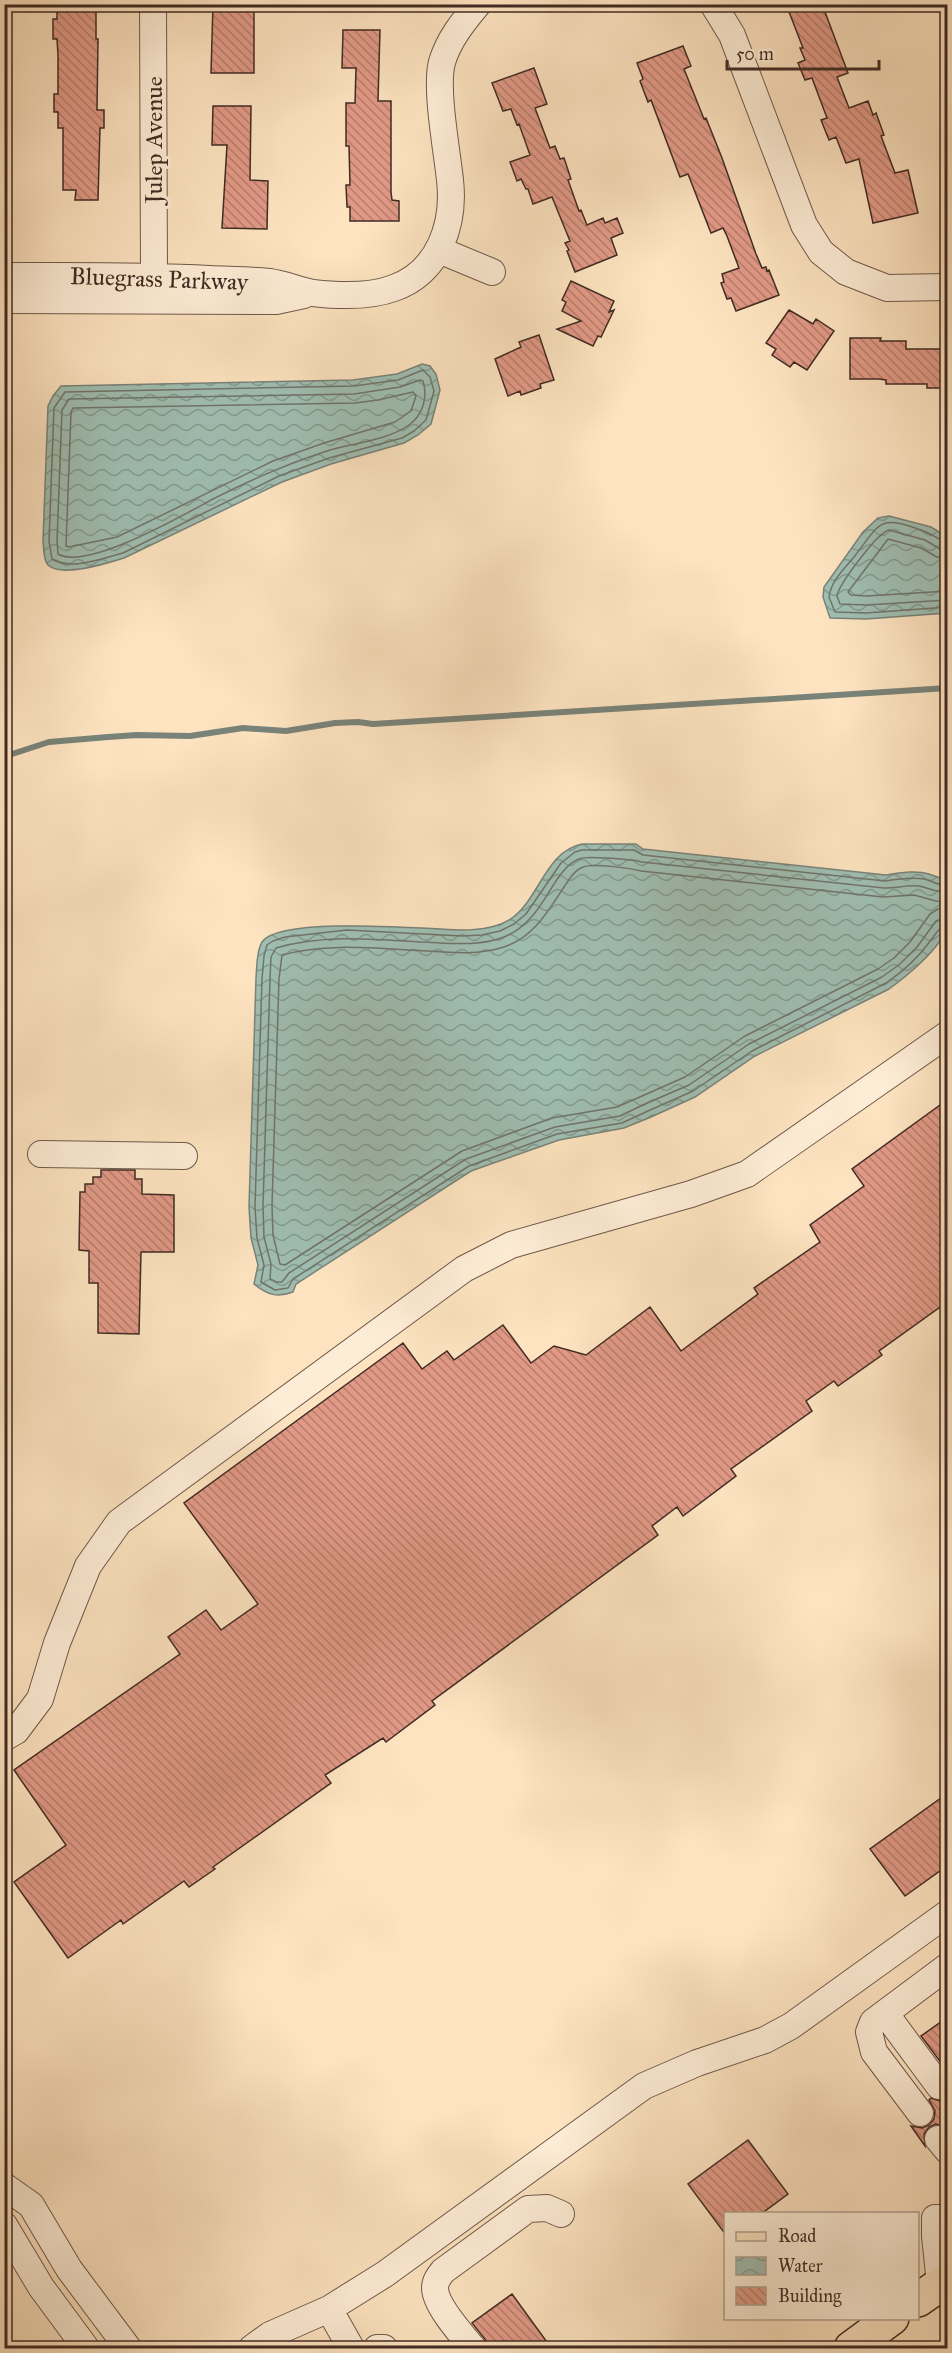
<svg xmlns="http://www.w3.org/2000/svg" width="952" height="2353" viewBox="0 0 952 2353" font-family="'IM FELL Great Primer',serif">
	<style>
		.water { fill: url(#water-waves); stroke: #798379; stroke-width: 1.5 }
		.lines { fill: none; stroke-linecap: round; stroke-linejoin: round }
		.shore { stroke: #70746a; stroke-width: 1.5 }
		.stream { stroke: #798379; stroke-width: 6 }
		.building { fill: url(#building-back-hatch); stroke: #402b23; stroke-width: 1.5 }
		.minor-casing { stroke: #6f594a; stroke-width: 28 }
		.major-casing { stroke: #402b23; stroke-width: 36 }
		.minor { stroke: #feedd6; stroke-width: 26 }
		.major { stroke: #fde3c0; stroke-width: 33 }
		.labels { text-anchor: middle; stroke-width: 6; stroke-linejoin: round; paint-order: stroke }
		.street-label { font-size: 24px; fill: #402b23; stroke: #feedd6 }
	</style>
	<defs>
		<pattern id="water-waves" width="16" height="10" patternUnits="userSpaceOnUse" patternTransform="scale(1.5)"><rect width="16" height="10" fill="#9fbeb2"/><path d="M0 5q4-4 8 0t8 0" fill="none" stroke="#839b90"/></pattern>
		<pattern id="building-back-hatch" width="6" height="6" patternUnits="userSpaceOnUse" patternTransform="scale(1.5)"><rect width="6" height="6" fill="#e19986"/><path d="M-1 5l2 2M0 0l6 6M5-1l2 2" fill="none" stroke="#b87d6d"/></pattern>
	</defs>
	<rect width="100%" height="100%" fill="#fde3c0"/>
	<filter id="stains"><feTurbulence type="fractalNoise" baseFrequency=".00333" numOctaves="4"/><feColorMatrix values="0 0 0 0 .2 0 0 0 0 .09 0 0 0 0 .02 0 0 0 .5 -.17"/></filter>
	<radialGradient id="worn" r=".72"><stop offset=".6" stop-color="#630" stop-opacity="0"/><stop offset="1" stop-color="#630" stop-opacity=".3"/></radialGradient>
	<path class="water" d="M 422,364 L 430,366 L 436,374 L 440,390 L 431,424 L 418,435 L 404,443 L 331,464 L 282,482 L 124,558 C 108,563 62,578 48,565 C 43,559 44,549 43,541 L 48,406 L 53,396 L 61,386 L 353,380 L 397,374 Z
		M 889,516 L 931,527 L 947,537 L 947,613 L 866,619 L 830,618 L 823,597 L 824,587 L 863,532 L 878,518 Z
		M 582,844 L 636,844 L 643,849 L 886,875 C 900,873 915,870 929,874 C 936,876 940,879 947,879 C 948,892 951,915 947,927 C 941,948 907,976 889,989 L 755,1056 L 695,1097 L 651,1117 L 624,1128 L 559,1140 L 471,1171 L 296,1284 L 293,1292 C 277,1298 268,1295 254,1284 L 258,1265 L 251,1238 L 249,1207 L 256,978 C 257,967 256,952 262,942 C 279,916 429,929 462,930 C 479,930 498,928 512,918 C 539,899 546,851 582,844 Z"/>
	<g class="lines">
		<path class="shore" d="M 423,370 L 430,377 L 434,391 L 426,420 L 414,431 L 402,438 L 329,458 L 279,476 L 123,553 C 103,558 71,571 52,559 L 49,541 L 54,408 L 65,392 L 354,386 L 398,380 Z
			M 420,380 L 423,381 C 428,397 423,415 409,425 C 386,441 353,443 327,451 C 287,464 250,480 213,499 C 185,514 87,571 58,554 L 57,541 L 62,410 L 69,399 L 354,394 L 400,387 Z
			M 413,392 L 416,396 L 411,411 L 395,422 L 324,443 L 273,461 L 117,537 L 69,547 L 66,546 L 71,412 L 73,408 L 355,403 L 378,400 Z
			M 948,542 C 939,541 934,535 926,532 C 878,514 882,521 854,557 C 844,569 831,581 829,597 L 835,612 L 866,613 L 948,607
			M 948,550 L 940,549 L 925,540 L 889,530 C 878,532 839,584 837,596 L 840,604 L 867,605 L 948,600
			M 948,559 L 937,557 L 921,548 L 888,539 L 848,592 L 851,595 L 867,596 L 948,591
			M 948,885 C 938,886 933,881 924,879 C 911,877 898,879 885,881 L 643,855 L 634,850 L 582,850 L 575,852 L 561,863 L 526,914 L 514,924 L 500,931 L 482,935 L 462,936 L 347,930 L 285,937 L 273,941 L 267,945 L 264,956 L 262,979 L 255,1207 L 257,1238 L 264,1265 L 261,1282 L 275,1290 L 288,1288 L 293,1279 L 469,1166 L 557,1134 L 622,1123 L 648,1111 L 693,1091 L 752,1051 L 886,983 C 904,971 918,958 931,940 C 936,934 939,926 948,925
			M 948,892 C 937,893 929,888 919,886 C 907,885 896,888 884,888 L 642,862 C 630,859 619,859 606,858 C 598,858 586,856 579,859 C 551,870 545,921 504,937 C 478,947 450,943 422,942 C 374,939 323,934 276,948 L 271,957 L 270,979 L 263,1206 L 264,1237 L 271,1264 L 270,1279 L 276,1282 L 282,1282 L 289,1273 L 466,1159 L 555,1127 L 620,1116 L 645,1104 L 689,1085 L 749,1044 L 882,977 L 900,964 L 917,947 L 936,921 L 948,917
			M 948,902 L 936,901 L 914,895 L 883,897 L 641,871 C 629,868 594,863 583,867 C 574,870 569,880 564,887 C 548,911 534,937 504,947 C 479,955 454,953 428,951 C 381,949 328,942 282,955 L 279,979 L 272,1206 L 273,1235 L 280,1264 L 285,1265 L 462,1151 L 552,1118 L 617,1107 L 642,1096 L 685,1077 L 745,1036 L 878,969 L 894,958 L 910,942 L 930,914 L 938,909 L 948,908"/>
		<path class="stream" d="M 9,755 L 49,742 L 108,737 L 137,735 L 190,736 L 243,728 L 286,731 L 335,723 L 358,722 L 373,724 L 948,688"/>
	</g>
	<path class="building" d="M 213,4 L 254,4 L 254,73 L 211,73 Z
		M 786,4 L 822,4 L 848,73 L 837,77 L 849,108 L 868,101 L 873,115 L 876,113 L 884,135 L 881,136 L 895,173 L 908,170 L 918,213 L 873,223 L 859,159 L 846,163 L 836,137 L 829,140 L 821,120 L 827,118 L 812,78 L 805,80 L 798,63 L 805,60 L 800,48 L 803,48 Z
		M 57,8 L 96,8 L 96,39 L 98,39 L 97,110 L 104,110 L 104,128 L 100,128 L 98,200 L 75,200 L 76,190 L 63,190 L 63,128 L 58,128 L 58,112 L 54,112 L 54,94 L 58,94 L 58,55 L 57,39 L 53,39 L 53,19 L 57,19 Z
		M 343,30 L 380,30 L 378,101 L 391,101 L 391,192 L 392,200 L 399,201 L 399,221 L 350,221 L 350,207 L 347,207 L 346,185 L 350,185 L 349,146 L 346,146 L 346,103 L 355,103 L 356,68 L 342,68 Z
		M 683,46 L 691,66 L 684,69 L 704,119 L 706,118 L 722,158 L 756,254 L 762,268 L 766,267 L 767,271 L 769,270 L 779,295 L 736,311 L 731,298 L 727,299 L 721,283 L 724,282 L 722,274 L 739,268 L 727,236 L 723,228 L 711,233 L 688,174 L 680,177 L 651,100 L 648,102 L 640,81 L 643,79 L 637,63 Z
		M 534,68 L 547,104 L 535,108 L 550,148 L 555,146 L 560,159 L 564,158 L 571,179 L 568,180 L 579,211 L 581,210 L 587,225 L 603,218 L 605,223 L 617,218 L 623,233 L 611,238 L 617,255 L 575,272 L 567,251 L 569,250 L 565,243 L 570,241 L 552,197 L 533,204 L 528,189 L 526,189 L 521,179 L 517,181 L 510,162 L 530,155 L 519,124 L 517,125 L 511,109 L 503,111 L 492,83 Z
		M 213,106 L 251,106 L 250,180 L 268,181 L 267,229 L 222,228 L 227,145 L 212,145 Z
		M 571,281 L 614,301 L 609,312 L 614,310 L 601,337 L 598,336 L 593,346 L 557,329 L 581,321 L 562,311 L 566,302 L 562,300 Z
		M 789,310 L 813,324 L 816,319 L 834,331 L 807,370 L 794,362 L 790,367 L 772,355 L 776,349 L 766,343 Z
		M 539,335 L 554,380 L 540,384 L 541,388 L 521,395 L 520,391 L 508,396 L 495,359 L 521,347 L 519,342 Z
		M 850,338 L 881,338 L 880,341 L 906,341 L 906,349 L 948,349 L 948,388 L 927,388 L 927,384 L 886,384 L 886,380 L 879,379 L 850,379 Z
		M 947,1100 L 947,1302 L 879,1351 L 882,1355 L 838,1386 L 834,1381 L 806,1401 L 812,1411 L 731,1469 L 736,1476 L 683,1516 L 677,1507 L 652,1526 L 658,1535 L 432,1701 L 435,1705 L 386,1742 L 383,1738 L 325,1775 L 331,1783 L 213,1867 L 215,1869 L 189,1887 L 184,1881 L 123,1924 L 121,1920 L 68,1958 L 14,1882 L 66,1845 L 14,1770 L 180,1654 L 168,1637 L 206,1610 L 221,1630 L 258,1604 L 184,1503 L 403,1343 L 422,1369 L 447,1351 L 454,1360 L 503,1325 L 531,1363 L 554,1346 L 586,1355 L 650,1307 L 681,1351 L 758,1294 L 754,1288 L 820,1242 L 810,1225 L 864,1186 L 852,1169 Z
		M 101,1170 L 135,1170 L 135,1179 L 142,1179 L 142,1194 L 174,1195 L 174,1252 L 141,1252 L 139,1334 L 98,1333 L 98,1283 L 89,1283 L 89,1251 L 79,1250 L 80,1192 L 85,1192 L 85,1184 L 93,1184 L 93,1177 L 101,1177 Z
		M 948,1793 L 948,1865 L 905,1896 L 870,1849 Z
		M 948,2017 L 948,2072 L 921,2036 Z
		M 931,2098 L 940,2101 L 948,2098 L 948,2128 L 936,2124 L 929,2127 L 924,2134 L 925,2146 L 911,2126 L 922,2128 L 929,2125 L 934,2119 L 935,2111 L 929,2100 Z
		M 748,2140 L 788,2194 L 761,2214 L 726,2214 L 726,2235 L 688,2184 Z
		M 512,2294 L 552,2349 L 488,2349 L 485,2339 L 472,2323 Z"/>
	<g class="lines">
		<g class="minor-casing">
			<path id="minor" d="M 153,4 L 154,276
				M 713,4 L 732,35 L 804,225 L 821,252 L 846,272 L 887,288 L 948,287
				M 439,250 L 492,272
				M 4,276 C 73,276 141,275 209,279 C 229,280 249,280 269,282 C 284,284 298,290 313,293 C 339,296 370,297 394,288 C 439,272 455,224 450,180 C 447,151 435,88 442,62 C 449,39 463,22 478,4
				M 4,300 L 276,301 L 304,295
				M 41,1154 L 184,1156
				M 4,1738 L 16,1731 L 40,1699 L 57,1643 L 88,1566 L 119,1522 L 464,1269 L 511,1245 L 691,1194 L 747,1174 L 948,1034
				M 885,2013 L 939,2086
				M 920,2113 L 874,2052 L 869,2032 L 873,2022 L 948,1966
				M 938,2139 L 948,2151
				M 4,2186 L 31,2205 L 69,2269 L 128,2348
				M 4,2225 L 41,2287 L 86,2348
				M 940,2284 L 935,2236 L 935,2218 L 948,2218
				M 329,2309 L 351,2348
				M 252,2348 L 270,2335 L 329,2309 L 385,2274 L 644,2086 L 697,2063 L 765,2040 L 791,2026 L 948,1913
				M 377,2348 L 384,2348
				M 473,2348 C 462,2335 435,2305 435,2288 C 435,2281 439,2276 443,2271 L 528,2209 L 547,2208 L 561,2214"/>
		</g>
		<g class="major-casing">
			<path id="major" d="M 918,2300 L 948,2279
				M 851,2348 L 892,2318"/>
		</g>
		<use href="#minor" class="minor"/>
		<use href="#major" class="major"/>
	</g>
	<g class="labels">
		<g class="street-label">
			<text transform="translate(154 140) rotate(-90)" y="8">Julep Avenue</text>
			<text transform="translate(159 279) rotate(2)" y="8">Bluegrass Parkway</text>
		</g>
	</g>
	<rect width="952" height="2353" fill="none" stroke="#fde3c0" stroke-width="24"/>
	<rect x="6" y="6" width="940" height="2341" fill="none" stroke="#402b23" stroke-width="3"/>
	<rect x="12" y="12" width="928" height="2329" fill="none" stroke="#402b23" stroke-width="1.5"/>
	<rect x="724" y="2212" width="195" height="108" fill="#feedd6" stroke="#b29f8e" stroke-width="1.5"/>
	<rect x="736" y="2232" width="30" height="9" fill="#fde3c0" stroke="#b29f8e" stroke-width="1.5"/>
	<text x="778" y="2242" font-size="18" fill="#402b23">Road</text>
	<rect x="736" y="2257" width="30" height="18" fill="url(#water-waves)" stroke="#b29f8e" stroke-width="1.5"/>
	<text x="778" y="2272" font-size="18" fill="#402b23">Water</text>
	<rect x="736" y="2287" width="30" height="18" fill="url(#building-back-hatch)" stroke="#b29f8e" stroke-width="1.5"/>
	<text x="778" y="2302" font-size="18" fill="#402b23">Building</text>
	<path d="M727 60v9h152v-9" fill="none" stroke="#402b23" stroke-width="3"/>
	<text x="736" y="60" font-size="18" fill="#402b23" stroke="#feedd6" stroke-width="4.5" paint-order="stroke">50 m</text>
	<rect width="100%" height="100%" filter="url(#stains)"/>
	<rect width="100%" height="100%" fill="url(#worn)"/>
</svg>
